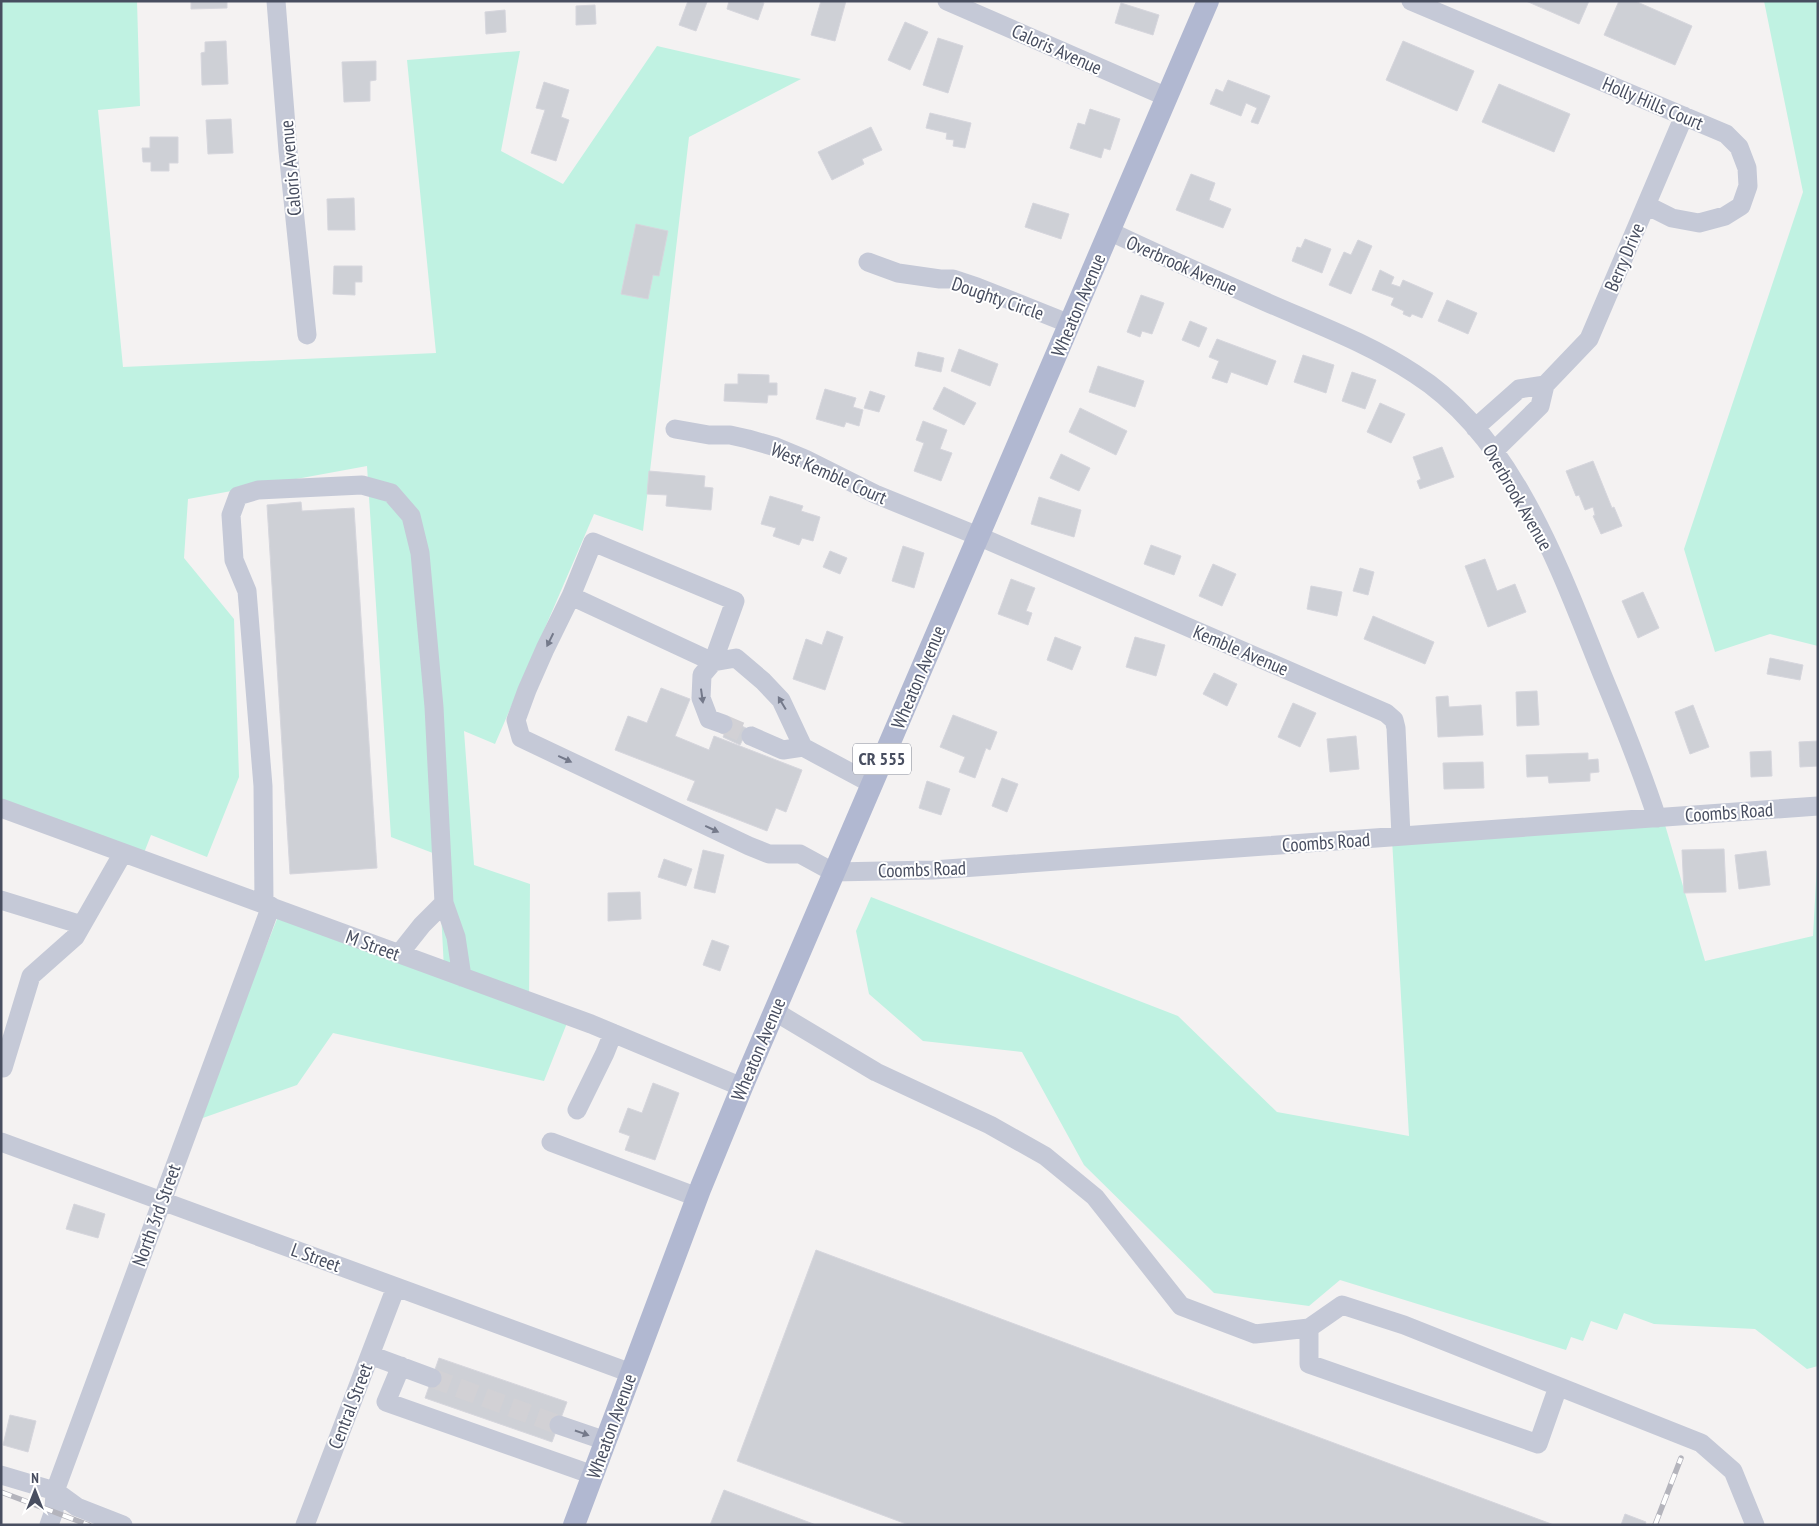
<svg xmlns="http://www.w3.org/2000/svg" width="1819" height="1526" viewBox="0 0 1819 1526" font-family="'PT Sans Narrow',sans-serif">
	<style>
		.green { fill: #c0f2e2 }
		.building { fill: #ced0d6; stroke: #d6d6dd }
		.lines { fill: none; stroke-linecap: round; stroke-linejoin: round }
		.minor-tunnel { stroke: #d2d1d5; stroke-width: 19; stroke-dasharray: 19 9; stroke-linecap: butt }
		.minor { stroke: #c5c9d7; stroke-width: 19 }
		.major { stroke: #b1b8d1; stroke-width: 22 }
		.rail-casing { stroke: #b4b4bc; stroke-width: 5.5 }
		.rail { stroke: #fff; stroke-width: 4; stroke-dasharray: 11; stroke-linecap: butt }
		.oneway { fill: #74798a }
		.labels { text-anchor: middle; stroke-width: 4; stroke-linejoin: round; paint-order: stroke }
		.shield { fill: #fff; stroke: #7f8390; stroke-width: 1 }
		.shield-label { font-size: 18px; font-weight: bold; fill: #484e60 }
		.street-label { font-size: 19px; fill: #484e60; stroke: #fff }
	</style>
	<rect width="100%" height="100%" fill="#f4f2f2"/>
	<path class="green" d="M 1,1 L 137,1 L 140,106 L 98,110 L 123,367 L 436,353 L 407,60 L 520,51 L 501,151 L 563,184 L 657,46 L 801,79 L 689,137 L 643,531 L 594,514 L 495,744 L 464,731 L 474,865 L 530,884 L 529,1002 L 569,1018 L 544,1081 L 333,1033 L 297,1085 L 197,1120 L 281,909 L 444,969 L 438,855 L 391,837 L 367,466 L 188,499 L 184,558 L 234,619 L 239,777 L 207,857 L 151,835 L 142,858 L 1,810 Z
		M 1764,1 L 1818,1 L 1818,646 L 1770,634 L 1715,652 L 1684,549 L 1803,192 Z
		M 1663,818 L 1705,961 L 1813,936 L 1818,845 L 1818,1366 L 1807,1369 L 1755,1329 L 1654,1324 L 1624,1313 L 1617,1330 L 1591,1321 L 1583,1341 L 1571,1337 L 1566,1350 L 1340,1280 L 1309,1306 L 1214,1293 L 1084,1165 L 1022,1052 L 923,1041 L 869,994 L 856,931 L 871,897 L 1178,1016 L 1277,1112 L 1409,1136 L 1392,839 Z"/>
	<path class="building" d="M 191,1 L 227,1 L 227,8 L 191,9 Z
		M 688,1 L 707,2 L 696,31 L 679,25 Z
		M 729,1 L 759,1 L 764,3 L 758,20 L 727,9 Z
		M 821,1 L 846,1 L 835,41 L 811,35 Z
		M 1526,1 L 1589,1 L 1579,24 Z
		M 1619,1 L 1635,1 L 1692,26 L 1675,65 L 1604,35 Z
		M 1121,3 L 1159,15 L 1153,35 L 1115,23 Z
		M 595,5 L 596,24 L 576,25 L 576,6 Z
		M 505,10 L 506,32 L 486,34 L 485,12 Z
		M 905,22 L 928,32 L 910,70 L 888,60 Z
		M 938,38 L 963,46 L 948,93 L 923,85 Z
		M 226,41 L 228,84 L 202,85 L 201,53 L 205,52 L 205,42 Z
		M 1403,41 L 1474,71 L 1457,111 L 1386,80 Z
		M 376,61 L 376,80 L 370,81 L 370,101 L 344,102 L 342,62 Z
		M 1228,80 L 1270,96 L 1258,124 L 1251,122 L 1257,108 L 1246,103 L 1241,116 L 1210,104 L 1216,89 L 1223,92 Z
		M 544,82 L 569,90 L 561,117 L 569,120 L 556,161 L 531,153 L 545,110 L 536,108 Z
		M 1499,84 L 1570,114 L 1554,152 L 1482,122 Z
		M 1090,109 L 1120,119 L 1110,150 L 1104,148 L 1101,158 L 1070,148 L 1078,123 L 1085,125 Z
		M 930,113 L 971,123 L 965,148 L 953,146 L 954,140 L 946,139 L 947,133 L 926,128 Z
		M 231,119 L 233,153 L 208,154 L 206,120 Z
		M 871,127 L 882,150 L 862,159 L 864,164 L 832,180 L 818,152 Z
		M 150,137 L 178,137 L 178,163 L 169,163 L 169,171 L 151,171 L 151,162 L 143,162 L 142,148 L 150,148 Z
		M 1191,174 L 1215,183 L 1209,200 L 1231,209 L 1223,228 L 1176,210 Z
		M 354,198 L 355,230 L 328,230 L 327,199 Z
		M 1033,203 L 1069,214 L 1061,239 L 1025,227 Z
		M 636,224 L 668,231 L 659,276 L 653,275 L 648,299 L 621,294 Z
		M 1305,239 L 1331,249 L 1322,273 L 1292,261 L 1297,247 L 1301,248 Z
		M 1358,240 L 1372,246 L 1351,294 L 1329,285 L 1344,252 L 1351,255 Z
		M 334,266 L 362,266 L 362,282 L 355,282 L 355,295 L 333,294 Z
		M 1380,270 L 1394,277 L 1391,284 L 1400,287 L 1403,280 L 1433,293 L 1422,318 L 1412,314 L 1410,317 L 1403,314 L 1404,311 L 1391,305 L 1394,298 L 1372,290 Z
		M 1141,295 L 1164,303 L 1152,334 L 1142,331 L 1140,337 L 1127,332 Z
		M 1447,300 L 1477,313 L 1468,334 L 1438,321 Z
		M 1190,321 L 1207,328 L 1199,347 L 1182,340 Z
		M 1217,339 L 1276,361 L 1267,385 L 1231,372 L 1227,383 L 1212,378 L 1219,361 L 1209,357 Z
		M 959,349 L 998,364 L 990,386 L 951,371 Z
		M 918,352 L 944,358 L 941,372 L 915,366 Z
		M 1303,355 L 1334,365 L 1326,393 L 1294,382 Z
		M 1098,366 L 1144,381 L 1135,407 L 1089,392 Z
		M 1352,372 L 1376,380 L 1365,409 L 1342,401 Z
		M 738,374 L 769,375 L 769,383 L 777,383 L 777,395 L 768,395 L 767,403 L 724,401 L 725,384 L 738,384 Z
		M 944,387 L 976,403 L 964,425 L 933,409 Z
		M 825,389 L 856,398 L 853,407 L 863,410 L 859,426 L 846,422 L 844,427 L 816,419 Z
		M 870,391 L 885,396 L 879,412 L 864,408 Z
		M 1380,403 L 1405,414 L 1391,443 L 1367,432 Z
		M 1080,408 L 1127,431 L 1116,455 L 1069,432 Z
		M 923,421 L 947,430 L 940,449 L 952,453 L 941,481 L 914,471 L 924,443 L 916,440 Z
		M 1442,447 L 1454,477 L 1420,489 L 1417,481 L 1421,479 L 1413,457 Z
		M 1061,454 L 1090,468 L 1079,491 L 1050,478 Z
		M 1593,461 L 1612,508 L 1614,507 L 1622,526 L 1601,534 L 1593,516 L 1595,515 L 1593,507 L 1585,510 L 1579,495 L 1576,496 L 1566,471 Z
		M 649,471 L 705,476 L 704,487 L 713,488 L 711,510 L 666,506 L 667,495 L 647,494 Z
		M 770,496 L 803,506 L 801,511 L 820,517 L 813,541 L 802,538 L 799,545 L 773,536 L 776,528 L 761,524 Z
		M 1039,497 L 1081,510 L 1074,537 L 1031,524 Z
		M 301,502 L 302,511 L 354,508 L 377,868 L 290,874 L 267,505 Z
		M 1151,545 L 1181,556 L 1174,575 L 1144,564 Z
		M 903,546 L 924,553 L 914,588 L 892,581 Z
		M 830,551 L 847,558 L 840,574 L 823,567 Z
		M 1485,559 L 1497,591 L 1515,584 L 1526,612 L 1488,627 L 1465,566 Z
		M 1213,564 L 1236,574 L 1222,606 L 1199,596 Z
		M 1360,568 L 1374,572 L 1368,595 L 1353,591 Z
		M 1011,579 L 1035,588 L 1026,611 L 1032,613 L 1028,625 L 998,614 Z
		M 1311,586 L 1342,592 L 1337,616 L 1307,609 Z
		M 1643,592 L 1659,628 L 1638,638 L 1622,601 Z
		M 1373,616 L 1434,642 L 1425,664 L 1364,639 Z
		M 827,631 L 843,637 L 825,690 L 793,679 L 806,639 L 822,645 Z
		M 1055,637 L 1081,647 L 1072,670 L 1047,660 Z
		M 1135,637 L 1165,645 L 1156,676 L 1126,667 Z
		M 1770,658 L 1803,665 L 1800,680 L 1767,674 Z
		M 1214,673 L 1237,684 L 1227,706 L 1203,694 Z
		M 661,688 L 690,699 L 675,736 L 709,750 L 714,736 L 802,770 L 786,812 L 776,808 L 767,831 L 687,800 L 695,781 L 615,750 L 628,716 L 647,723 Z
		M 1537,691 L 1539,725 L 1517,726 L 1516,692 Z
		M 1448,696 L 1449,707 L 1481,705 L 1483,735 L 1438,737 L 1436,697 Z
		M 1293,703 L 1316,713 L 1300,747 L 1278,737 Z
		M 1693,705 L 1709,747 L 1690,754 L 1675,712 Z
		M 953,715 L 997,732 L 990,750 L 986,748 L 975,778 L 959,772 L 965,757 L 940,747 Z
		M 731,721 L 748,729 L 740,745 L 723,737 Z
		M 1356,736 L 1359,769 L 1330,772 L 1327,739 Z
		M 1818,741 L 1818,766 L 1800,767 L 1799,742 Z
		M 1771,751 L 1772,776 L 1751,777 L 1750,752 Z
		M 1588,753 L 1588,760 L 1598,759 L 1599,772 L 1590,773 L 1590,781 L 1549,783 L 1548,776 L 1527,777 L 1526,755 Z
		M 1483,762 L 1484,788 L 1444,789 L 1443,763 Z
		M 1002,778 L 1018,784 L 1007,812 L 992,806 Z
		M 927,781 L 950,789 L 941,815 L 919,808 Z
		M 1724,849 L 1726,892 L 1684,893 L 1682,850 Z
		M 703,850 L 724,855 L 715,893 L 694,888 Z
		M 1766,851 L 1770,885 L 1739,889 L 1735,855 Z
		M 664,859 L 692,869 L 686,886 L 658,877 Z
		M 640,892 L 641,919 L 608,921 L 608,893 Z
		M 712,940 L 729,946 L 720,971 L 703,965 Z
		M 653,1083 L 679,1093 L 655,1160 L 625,1150 L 630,1136 L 619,1132 L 628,1108 L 642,1113 Z
		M 74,1204 L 105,1214 L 98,1238 L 66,1229 Z
		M 816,1250 L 1554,1525 L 909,1525 L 737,1461 Z
		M 439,1358 L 567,1402 L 552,1442 L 425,1398 Z
		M 10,1415 L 36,1421 L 28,1452 L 3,1445 Z
		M 724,1490 L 816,1525 L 710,1525 Z
		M 1625,1514 L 1646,1522 L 1645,1525 L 1621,1525 Z"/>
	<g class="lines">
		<path class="minor-tunnel" d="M 723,724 L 751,736
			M 432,1378 L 559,1425"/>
		<path class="minor" d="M 276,1 L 288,151 L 307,335
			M 947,1 L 1167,97
			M 1411,1 L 1726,134 L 1739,147 L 1747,168 L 1748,186 L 1741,206 L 1725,216 L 1699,223 L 1672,218 L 1646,205
			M 1109,231 C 1157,254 1207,276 1257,298 C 1310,322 1365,341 1415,374 C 1514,437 1560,570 1602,674 C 1622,722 1641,769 1657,818
			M 868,262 L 898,273 L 940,279 L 953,279 L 977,287 L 1070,324
			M 1475,428 L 1519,389 L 1545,385
			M 675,429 L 709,435 L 730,435 L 748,439 L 776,447 L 805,459 L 875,494 L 978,536 L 1386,713 L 1394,720 L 1396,728 L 1401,836
			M 1494,451 L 1540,406 L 1545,385 L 1589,339 L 1684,116
			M 571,596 L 545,649 L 527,690 L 516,720 L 521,738 L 749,846 L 769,854 L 800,854 L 833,872 L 933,870 L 1818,806
			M 723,724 L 709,719 L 701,698 L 702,675 L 713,662 L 735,601 L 593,542 L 571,596 L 713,662 L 736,658 L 763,681 L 781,700 L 803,747 L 872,784
			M 751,736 L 783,750 L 803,747
			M 1,808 L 591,1024 L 742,1087
			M 1,900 L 82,925
			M 264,904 L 263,786 L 247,591 L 234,560 L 231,515 L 238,496 L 258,490 L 362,485 L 391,493 L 411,516 L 420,553 L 434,707 L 444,903
			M 399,954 L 422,925 L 444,903 L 456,937 L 462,977
			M 774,1011 L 876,1072 L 990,1125 L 1045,1156 L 1095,1197 L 1181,1306 L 1255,1334 L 1309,1328 L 1342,1305 L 1404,1325 L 1701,1443 L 1733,1471 L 1755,1525
			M 3,1068 L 31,976 L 75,937 L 123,853
			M 577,1110 L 605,1053 L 613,1033
			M 1,1142 L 631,1373
			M 551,1142 L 697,1197
			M 1309,1328 L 1309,1364 L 1538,1444 L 1558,1387
			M 370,1355 L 432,1378
			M 401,1366 L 386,1402 L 593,1475
			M 559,1425 L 606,1441
			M 1,1475 L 55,1491 L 77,1507 L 123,1525
			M 49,1525 L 54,1511 L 55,1491 L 271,906
			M 305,1525 L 396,1287"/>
		<path class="major" d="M 574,1525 L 701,1187 L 742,1087 L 1208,1"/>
		<g class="rail-casing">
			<path id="rail" d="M 1,1492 L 89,1525
				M 1655,1525 L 1681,1458"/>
		</g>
		<use href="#rail" class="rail"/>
	</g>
	<defs><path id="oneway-solid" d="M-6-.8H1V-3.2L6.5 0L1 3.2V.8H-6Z" transform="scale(1.25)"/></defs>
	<g class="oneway">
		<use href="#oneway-solid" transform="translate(550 640) rotate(116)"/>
		<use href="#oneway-solid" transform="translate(702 696) rotate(82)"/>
		<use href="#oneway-solid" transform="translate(782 703) rotate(-121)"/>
		<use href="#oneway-solid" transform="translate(565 759) rotate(25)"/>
		<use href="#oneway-solid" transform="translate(712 829) rotate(25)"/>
		<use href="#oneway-solid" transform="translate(582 1433) rotate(19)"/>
	</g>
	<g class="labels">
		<rect class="shield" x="853" y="743.5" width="58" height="31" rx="4"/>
		<g class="shield-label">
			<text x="882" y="765">CR 555</text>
		</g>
		<g class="street-label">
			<text transform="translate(1057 49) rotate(24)" y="7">Caloris Avenue</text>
			<text transform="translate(1653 103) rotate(23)" y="7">Holly Hills Court</text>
			<text transform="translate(290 168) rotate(-95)" y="7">Caloris Avenue</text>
			<text transform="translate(1624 257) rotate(-67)" y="7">Berry Drive</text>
			<text transform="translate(1182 265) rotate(24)" y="7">Overbrook Avenue</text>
			<text transform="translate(998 298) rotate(19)" y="7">Doughty Circle</text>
			<text transform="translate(1078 305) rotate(-67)" y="7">Wheaton Avenue</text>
			<text transform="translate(829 473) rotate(24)" y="7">West Kemble Court</text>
			<text transform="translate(1518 497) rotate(60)" y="7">Overbrook Avenue</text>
			<text transform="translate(1241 650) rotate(23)" y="7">Kemble Avenue</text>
			<text transform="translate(918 677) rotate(-67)" y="7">Wheaton Avenue</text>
			<text transform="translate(1729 812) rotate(-4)" y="7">Coombs Road</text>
			<text transform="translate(1326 842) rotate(-4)" y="7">Coombs Road</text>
			<text transform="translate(922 869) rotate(-2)" y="7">Coombs Road</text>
			<text transform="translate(373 945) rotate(20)" y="7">M Street</text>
			<text transform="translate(758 1049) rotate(-67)" y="7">Wheaton Avenue</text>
			<text transform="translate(156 1215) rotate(-70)" y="7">North 3rd Street</text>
			<text transform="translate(316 1257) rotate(20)" y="7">L Street</text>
			<text transform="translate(350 1406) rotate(-69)" y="7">Central Street</text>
			<text transform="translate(611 1426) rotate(-70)" y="7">Wheaton Avenue</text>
		</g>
	</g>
	<rect width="1819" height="1526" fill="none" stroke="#484e60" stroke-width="5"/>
	<g transform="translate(35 1491)" stroke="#ffffff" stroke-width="4" paint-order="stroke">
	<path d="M0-4L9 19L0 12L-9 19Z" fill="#484e60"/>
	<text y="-8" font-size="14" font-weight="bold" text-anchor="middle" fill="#484e60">N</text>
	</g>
</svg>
